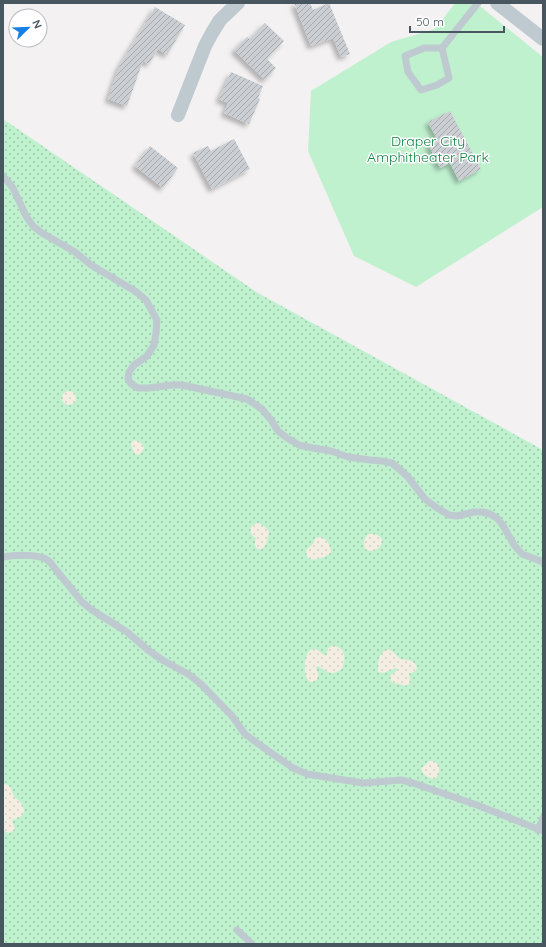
<svg xmlns="http://www.w3.org/2000/svg" width="546" height="947" viewBox="0 0 546 947" font-family="Quicksand,sans-serif">
	<style>
		.grass { fill: url(#grass-dots) }
		.sand { fill: url(#sand-dots) }
		.park { fill: #bff1cf }
		.building { fill: url(#building-hatch); filter: url(#shadow) }
		.lines { fill: none; stroke-linecap: round; stroke-linejoin: round }
		.service { stroke: #bec9d0; stroke-width: 7 }
		.minor { stroke: #bec9d0; stroke-width: 14 }
		.labels { text-anchor: middle; stroke-width: 3; stroke-linejoin: round; paint-order: stroke }
		.park-label { font-size: 14px; fill: #158446; stroke: #fff }
	</style>
	<defs>
		<pattern id="grass-dots" width="8" height="8" patternUnits="userSpaceOnUse"><rect width="8" height="8" fill="#bff1cf"/><path d="M2 2h.1M6 6h.1" fill="none" stroke="#9dc6ab" stroke-width="1.8" stroke-linecap="round"/></pattern>
		<pattern id="sand-dots" width="8" height="8" patternUnits="userSpaceOnUse"><rect width="8" height="8" fill="#f4ede2"/><path d="M2 2h.1M6 6h.1" fill="none" stroke="#d3cdc4" stroke-width="1.8" stroke-linecap="round"/></pattern>
		<pattern id="building-hatch" width="6" height="6" patternUnits="userSpaceOnUse"><rect width="6" height="6" fill="#cbced3"/><path d="M-1 1l2-2M0 6l6-6M5 7l2-2" fill="none" stroke="#a7aaae"/></pattern>
		<filter id="shadow"><feDropShadow dx="-3.5" dy="3.5" stdDeviation="2" flood-color="#0004"/></filter>
	</defs>
	<rect width="100%" height="100%" fill="#f3f1f1"/>
	<path class="grass" d="M 3,119 L 258,293 L 543,450 L 543,944 L 3,944 Z"/>
	<path class="sand" d="M62 398a7 7 0 1 1 14 0a7 7 0 1 1-14 0Z
		M 134,440 C 139,441 144,444 144,449 L 139,455 L 135,454 L 132,448 L 131,444 Z
		M 259,523 L 266,528 L 269,531 C 268,536 267,545 263,548 C 256,553 253,543 256,538 C 247,533 249,524 259,523 Z
		M 369,534 C 393,533 379,558 365,549 C 363,543 364,537 369,534 Z
		M 321,537 C 328,540 331,546 331,553 C 323,559 305,565 306,550 L 313,544 L 315,538 Z
		M 331,646 C 346,646 346,657 342,669 C 331,677 327,671 318,666 L 316,668 C 319,674 320,679 313,682 C 311,682 310,682 308,680 C 303,674 303,648 315,649 C 319,650 322,654 326,656 C 327,652 327,649 331,646 Z
		M 388,649 C 391,651 394,652 396,655 C 397,655 397,657 398,657 C 403,662 411,657 416,665 C 419,670 414,672 409,674 C 409,680 414,683 405,686 L 400,684 L 393,683 L 390,679 L 391,675 L 398,670 L 396,668 L 383,673 L 378,672 C 377,663 379,652 388,649 Z
		M 429,761 L 434,761 C 441,766 441,774 434,779 C 427,777 424,776 421,769 Z
		M 5,784 C 13,786 10,790 14,796 C 15,799 16,798 18,800 C 23,804 27,812 21,816 C 18,818 15,819 12,820 L 15,829 L 13,831 L 9,833 L 6,832 L 3,829 L 3,785 Z"/>
	<path class="park" d="M 455,3 L 476,3 L 543,57 L 543,207 L 416,287 L 354,256 L 308,151 L 311,91 L 391,42 L 435,29 Z"/>
	<path class="building" d="M 294,3 L 310,3 L 313,10 L 329,3 L 350,54 L 341,57 L 333,38 L 311,46 Z
		M 155,7 L 185,25 L 167,55 L 158,49 L 149,64 L 143,61 L 127,106 L 108,99 L 119,67 Z
		M 265,23 L 284,41 L 267,59 L 276,68 L 265,80 L 234,50 L 247,37 L 250,39 Z
		M 231,72 L 263,86 L 258,98 L 260,99 L 249,124 L 224,113 L 228,103 L 219,99 Z
		M 450,111 L 481,169 L 459,181 L 450,163 L 440,168 L 428,144 L 437,139 L 428,122 Z
		M 234,139 L 250,169 L 212,189 L 193,153 L 208,146 L 211,151 Z
		M 150,146 L 178,168 L 163,188 L 135,166 Z"/>
	<g class="lines">
		<path class="service" d="M 424,48 L 442,48 L 449,78 L 437,85 L 421,90 L 408,72 L 405,56 Z
			M 442,48 L 478,3
			M 3,176 L 13,188 L 26,216 L 33,226 L 42,233 L 75,252 L 91,265 L 135,291 L 146,300 L 157,320 L 156,333 L 154,345 L 147,356 L 134,365 L 129,372 L 128,378 L 131,384 L 138,388 L 149,388 L 172,385 L 182,385 L 247,399 L 262,409 L 271,420 L 278,431 L 287,438 L 299,445 L 313,448 L 331,451 L 348,457 L 370,460 L 382,461 L 392,463 L 407,476 L 425,499 L 437,508 L 449,515 L 457,516 L 474,512 L 482,512 L 490,514 L 498,519 L 504,527 L 514,545 L 522,554 L 543,562
			M 3,557 C 14,555 35,554 46,559 C 49,561 51,563 53,566 L 82,602 L 92,610 L 127,632 L 148,650 L 164,661 L 188,674 L 201,684 L 232,716 L 245,734 L 257,743 L 293,768 L 307,774 L 363,783 L 401,780 L 413,783 L 477,805 L 543,831
			M 538,830 L 543,818
			M 237,930 L 252,944"/>
		<path class="minor" d="M 497,3 L 543,39
			M 178,115 L 205,46 L 212,33 L 220,20 L 238,3"/>
	</g>
	<g class="labels">
		<g class="park-label">
			<text x="428" y="146">Draper City<tspan x="428" dy="16">Amphitheater Park</tspan></text>
		</g>
	</g>
	<rect width="546" height="947" fill="none" stroke="#48565f" stroke-width="8"/>
	<g transform="translate(28 28) rotate(67)"><circle r="19" fill="#ffffff" stroke="#b6bbbf"/>
	<path d="M0-3L7 15L0 10L-7 15Z" fill="#157fe9"/>
	<text y="-6" font-size="11" font-weight="bold" text-anchor="middle" fill="#48565f">N</text>
	</g>
	<path d="M410 26v6h94v-6" fill="none" stroke="#48565f" stroke-width="2"/>
	<text x="416" y="26" font-size="12" fill="#48565f" stroke="#ffffff" stroke-width="3" paint-order="stroke">50 m</text>
</svg>
